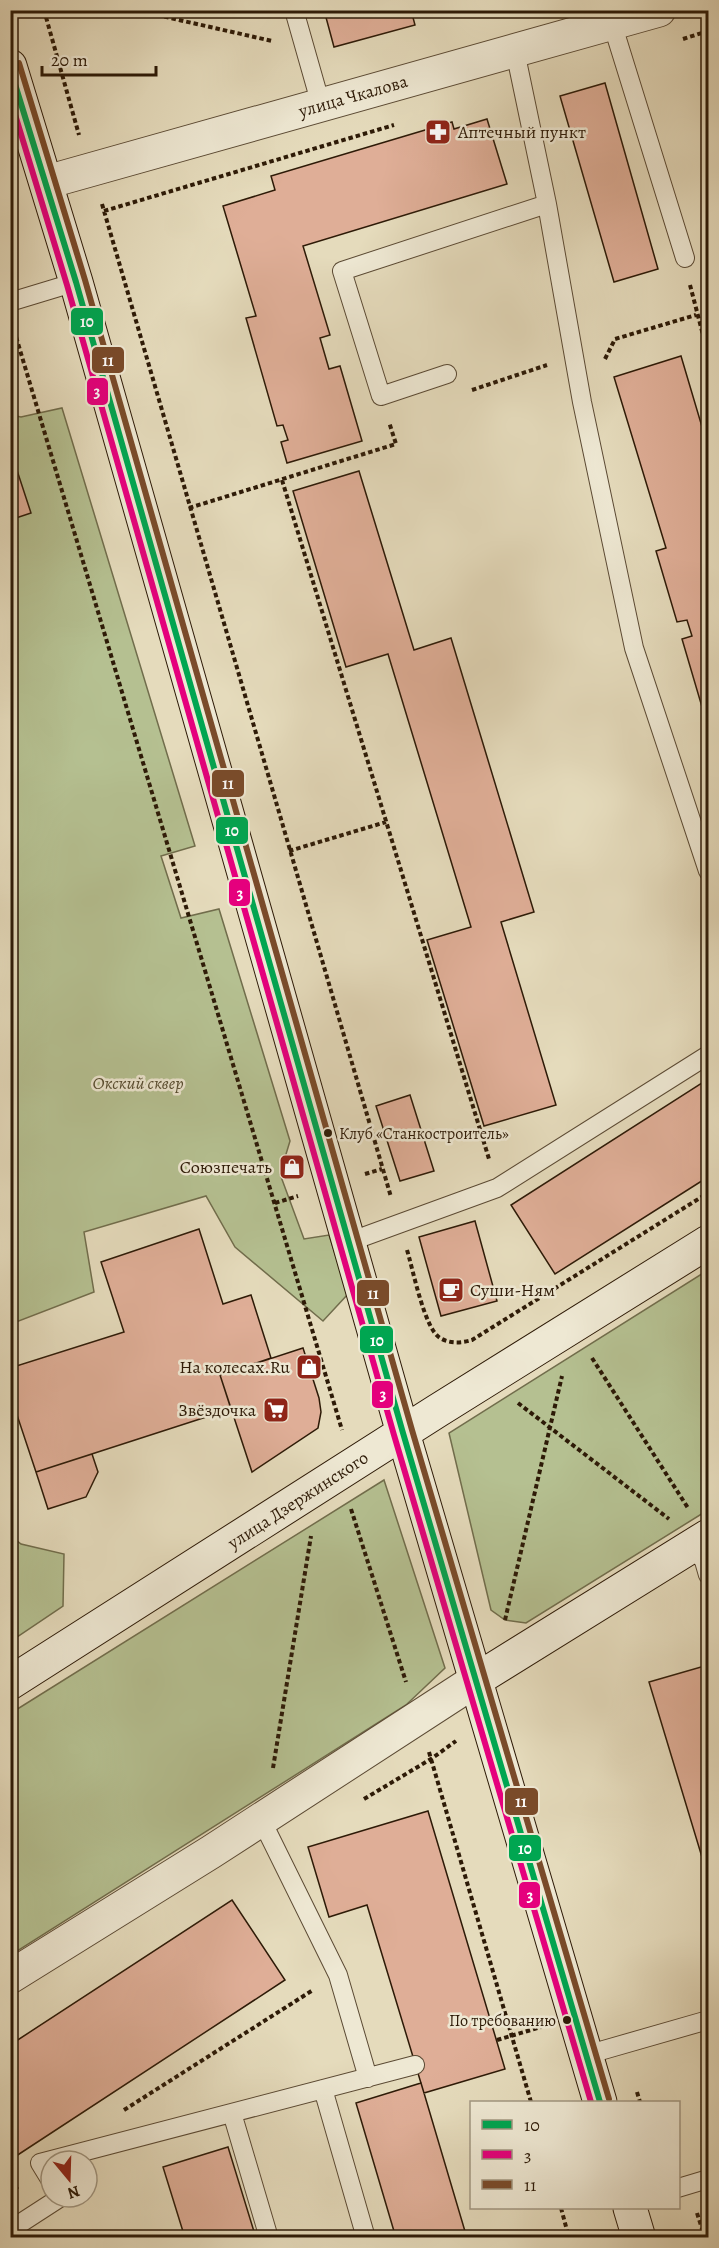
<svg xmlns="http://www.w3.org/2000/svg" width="719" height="2248" viewBox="0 0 719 2248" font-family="Alegreya,serif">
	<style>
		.green { fill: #b5c091; stroke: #716d4c; stroke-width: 1.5 }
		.building { fill: #dfae97; stroke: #2d1a07; stroke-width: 1.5 }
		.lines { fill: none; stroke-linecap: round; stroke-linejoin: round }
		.lane-casing { stroke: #5b4a34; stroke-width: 20 }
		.street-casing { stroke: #5b4a34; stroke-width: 35 }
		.secondary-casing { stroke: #2d1a07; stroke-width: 35 }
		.path { stroke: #2d1a07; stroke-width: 4; stroke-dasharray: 4.5 3; stroke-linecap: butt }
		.lane { stroke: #eee8d3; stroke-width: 18 }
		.street { stroke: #eee8d3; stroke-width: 33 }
		.secondary { stroke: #eee8d3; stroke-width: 33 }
		.bus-1-casing { stroke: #eee8d3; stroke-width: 10 }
		.bus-2-casing { stroke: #eee8d3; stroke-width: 10 }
		.bus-3-casing { stroke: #eee8d3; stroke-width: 10 }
		.bus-1 { stroke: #00a651; stroke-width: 6 }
		.bus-2 { stroke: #e5007d; stroke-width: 6 }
		.bus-3 { stroke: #7a4b2a; stroke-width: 6 }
		.bus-dot { fill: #2d1a07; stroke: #eee8d3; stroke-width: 2 }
		.labels { text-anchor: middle; stroke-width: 5; stroke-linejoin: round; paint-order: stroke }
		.bus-label { font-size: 16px; fill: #2d1a07; stroke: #eee8d3; text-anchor: start }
		.street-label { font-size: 18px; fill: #2d1a07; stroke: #eee8d3 }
		.poi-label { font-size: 18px; fill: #2d1a07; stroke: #eee8d3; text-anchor: end }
		.park-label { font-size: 18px; font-style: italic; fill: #564c30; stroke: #eee8d3 }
		.line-badge { stroke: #eee8d3; stroke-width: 2 }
		.badge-label { font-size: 16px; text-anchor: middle; font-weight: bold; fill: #fff }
	</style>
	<rect width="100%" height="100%" fill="#e5dbbc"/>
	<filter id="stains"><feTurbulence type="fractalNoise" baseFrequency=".00333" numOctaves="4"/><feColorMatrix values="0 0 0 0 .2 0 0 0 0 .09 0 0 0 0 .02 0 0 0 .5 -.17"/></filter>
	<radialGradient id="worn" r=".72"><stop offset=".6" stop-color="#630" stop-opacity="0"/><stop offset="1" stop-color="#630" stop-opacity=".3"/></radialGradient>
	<path class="green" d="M 62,408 L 195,846 L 161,856 L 181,918 L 219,909 L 290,1141 L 280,1174 L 304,1239 L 329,1235 L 348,1294 L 323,1321 L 235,1247 L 206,1196 L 84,1232 L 94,1292 L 11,1324 L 11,415 L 21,417 Z
		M 708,1270 L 708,1510 L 526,1623 L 505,1620 L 491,1610 L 449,1433 Z
		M 384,1480 L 445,1668 L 406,1705 L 11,1955 L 11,1713 Z
		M 10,1535 L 21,1544 L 64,1554 L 63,1606 L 11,1641 Z"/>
	<path class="building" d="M 324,10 L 411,10 L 415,25 L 334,47 Z
		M 605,83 L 658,269 L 614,282 L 560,96 Z
		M 487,119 L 507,184 L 303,246 L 330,335 L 320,338 L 329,369 L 340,366 L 362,441 L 287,463 L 281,442 L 288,440 L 283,425 L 277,426 L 246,318 L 256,316 L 223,206 L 275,190 L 271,176 L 452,122 L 454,129 Z
		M 681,356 L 708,447 L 708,706 L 702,707 L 682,639 L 692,636 L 687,620 L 677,622 L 656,551 L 666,548 L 614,377 Z
		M 10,449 L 31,513 L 10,520 Z
		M 359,471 L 414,650 L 451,638 L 534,912 L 501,922 L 556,1105 L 484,1126 L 427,940 L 471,927 L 388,654 L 346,667 L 293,491 Z
		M 708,1079 L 708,1177 L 555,1274 L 511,1205 Z
		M 410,1095 L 434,1171 L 400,1181 L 376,1106 Z
		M 475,1221 L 497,1301 L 441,1316 L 419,1237 Z
		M 199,1229 L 223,1304 L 251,1295 L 271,1358 L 220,1375 L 231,1409 L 36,1472 L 10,1394 L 10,1368 L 124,1332 L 101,1262 Z
		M 303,1348 L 319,1398 L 321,1412 L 318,1428 L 252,1472 L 220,1375 Z
		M 92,1454 L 98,1472 L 86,1497 L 48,1509 L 36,1472 Z
		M 708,1665 L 708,1877 L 649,1682 Z
		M 428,1811 L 505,2069 L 424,2093 L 367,1905 L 329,1917 L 308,1847 Z
		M 232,1900 L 285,1980 L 10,2160 L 10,2045 Z
		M 421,2083 L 424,2093 L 467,2238 L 396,2238 L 356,2103 Z
		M 228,2147 L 256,2238 L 185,2238 L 163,2167 Z
		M 10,2176 L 18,2188 L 10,2193 Z"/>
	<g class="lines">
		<g class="lane-casing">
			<path id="lane" d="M 294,10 L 321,105
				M 612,23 L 685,258
				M 515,51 L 547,204 L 582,402 L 634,648 L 708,871
				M 10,302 L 76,282
				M 447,374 L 381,396 L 342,271 L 547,204
				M 349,1242 L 497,1188 L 708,1055
				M 693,1546 L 704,1561 L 708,1575
				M 261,1819 L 338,1975 L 368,2078
				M 586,2055 L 708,2020
				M 323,2089 L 366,2238
				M 232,2113 L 269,2238
				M 51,2181 L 40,2163 L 415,2065
				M 678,2188 L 708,2179
				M 10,2230 L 61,2197"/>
		</g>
		<g class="street-casing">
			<path id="street" d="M 47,182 L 659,10
				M 10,1977 L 211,1852 L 476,1680"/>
		</g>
		<g class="secondary-casing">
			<path id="secondary" d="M 10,66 L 76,282 L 403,1433 L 600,2102
				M 476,1680 L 708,1536
				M 10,1683 L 437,1411 L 708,1242
				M 630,2208 L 639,2238"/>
		</g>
		<path class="path" d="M 44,10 L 79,135
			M 135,10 L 272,41
			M 683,39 L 708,31
			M 102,204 L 391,1197
			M 104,211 L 394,125
			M 690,285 L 708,354
			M 14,330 L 342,1430
			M 605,359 L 615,339 L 696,315
			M 472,390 L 547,365
			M 282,480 L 489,1159
			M 189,508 L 396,444 L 389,422
			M 289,851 L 386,822
			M 365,1174 L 382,1169
			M 275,1203 L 298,1196
			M 407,1250 C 413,1269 424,1328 440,1338 C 450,1344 462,1343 472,1340 L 708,1193
			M 592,1358 L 688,1508
			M 518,1403 L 669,1519
			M 351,1509 L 406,1682
			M 505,1620 L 562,1376
			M 429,1752 L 531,2102
			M 273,1768 L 311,1536
			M 364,1799 L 431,1759 L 456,1741
			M 497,2040 L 541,2027
			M 637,2092 L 640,2102
			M 124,2110 L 313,1990
			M 561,2208 L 569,2238
			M 697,2213 L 705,2238"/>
		<use href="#lane" class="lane"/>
		<use href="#street" class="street"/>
		<use href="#secondary" class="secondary"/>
		<g class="bus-1-casing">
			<path id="bus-1" d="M 10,68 L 76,282 L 403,1433 L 600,2102"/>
		</g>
		<g class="bus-2-casing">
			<path id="bus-2" d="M 10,98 L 67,285 L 394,1435 L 591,2102"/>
		</g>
		<g class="bus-3-casing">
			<path id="bus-3" d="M 19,63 L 85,280 L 412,1430 L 609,2099"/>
		</g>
		<use href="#bus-1" class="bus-1"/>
		<use href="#bus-2" class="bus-2"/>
		<use href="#bus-3" class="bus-3"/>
	</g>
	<defs>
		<g id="pharmacy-square" transform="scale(1.35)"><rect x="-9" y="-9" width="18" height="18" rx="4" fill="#8f2418" stroke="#eee8d3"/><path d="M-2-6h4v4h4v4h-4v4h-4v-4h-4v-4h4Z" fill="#fff"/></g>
		<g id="shop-square" transform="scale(1.35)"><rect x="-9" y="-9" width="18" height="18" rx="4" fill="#8f2418" stroke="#eee8d3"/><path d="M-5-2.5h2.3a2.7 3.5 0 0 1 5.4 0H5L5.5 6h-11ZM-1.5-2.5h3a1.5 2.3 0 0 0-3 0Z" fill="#fff"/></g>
		<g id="cafe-square" transform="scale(1.35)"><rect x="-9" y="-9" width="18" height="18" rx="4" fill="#8f2418" stroke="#eee8d3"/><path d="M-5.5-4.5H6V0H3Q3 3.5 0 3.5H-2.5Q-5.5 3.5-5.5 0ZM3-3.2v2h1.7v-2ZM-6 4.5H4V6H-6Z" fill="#fff"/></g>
		<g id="supermarket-square" transform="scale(1.35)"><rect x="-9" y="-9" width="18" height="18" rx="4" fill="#8f2418" stroke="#eee8d3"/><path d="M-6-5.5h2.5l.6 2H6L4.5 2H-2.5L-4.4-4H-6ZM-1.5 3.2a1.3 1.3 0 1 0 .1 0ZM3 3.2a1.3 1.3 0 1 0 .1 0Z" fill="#fff"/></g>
	</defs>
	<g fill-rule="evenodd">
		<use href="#pharmacy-square" x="438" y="132"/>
		<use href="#shop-square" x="292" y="1167"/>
		<use href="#cafe-square" x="451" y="1290"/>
		<use href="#shop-square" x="309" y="1367"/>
		<use href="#supermarket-square" x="276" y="1410"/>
	</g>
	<g class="bus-dot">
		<circle cx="328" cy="1133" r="5"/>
		<circle cx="567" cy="2020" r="5"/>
	</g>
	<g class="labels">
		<g class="bus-label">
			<text x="339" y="1139">Клуб «Станкостроитель»</text>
			<text x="556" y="2026" text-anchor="end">По требованию</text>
		</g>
		<g class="street-label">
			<text transform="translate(353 96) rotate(-16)" y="6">улица Чкалова</text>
			<text transform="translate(298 1500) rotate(-33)" y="6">улица Дзержинского</text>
		</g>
		<g class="poi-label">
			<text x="458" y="138" text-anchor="start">Аптечный пункт</text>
			<text x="272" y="1173">Союзпечать</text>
			<text x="470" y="1296" text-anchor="start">Суши-Ням</text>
			<text x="290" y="1373">На колесах.Ru</text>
			<text x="256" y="1416">Звёздочка</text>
		</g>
		<g class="park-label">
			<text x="138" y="1089">Окский сквер</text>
		</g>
	</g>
	<g class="line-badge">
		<rect x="70" y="307" width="34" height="29" rx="6" fill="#00a651"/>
		<rect x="91" y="346" width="34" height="28" rx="6" fill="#7a4b2a"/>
		<rect x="86" y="377" width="23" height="29" rx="6" fill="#e5007d"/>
		<rect x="211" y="769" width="34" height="29" rx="6" fill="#7a4b2a"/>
		<rect x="215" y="816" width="34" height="29" rx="6" fill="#00a651"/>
		<rect x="228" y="878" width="23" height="29" rx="6" fill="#e5007d"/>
		<rect x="356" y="1279" width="34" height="28" rx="6" fill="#7a4b2a"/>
		<rect x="359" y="1325" width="35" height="29" rx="6" fill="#00a651"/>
		<rect x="371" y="1380" width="23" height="29" rx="6" fill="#e5007d"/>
		<rect x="504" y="1787" width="35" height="29" rx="6" fill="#7a4b2a"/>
		<rect x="508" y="1834" width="34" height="28" rx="6" fill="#00a651"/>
		<rect x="518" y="1881" width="23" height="28" rx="6" fill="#e5007d"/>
	</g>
	<g class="badge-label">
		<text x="87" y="327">10</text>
		<text x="108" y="366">11</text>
		<text x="97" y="397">3</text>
		<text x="228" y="789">11</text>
		<text x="232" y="836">10</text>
		<text x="240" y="899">3</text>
		<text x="373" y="1299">11</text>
		<text x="377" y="1346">10</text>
		<text x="383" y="1400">3</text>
		<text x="521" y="1807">11</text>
		<text x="525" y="1854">10</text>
		<text x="530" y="1901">3</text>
	</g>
	<rect width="719" height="2248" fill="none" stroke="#e5dbbc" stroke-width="36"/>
	<rect x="12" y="12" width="695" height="2224" fill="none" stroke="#2d1a07" stroke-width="3"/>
	<rect x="18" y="18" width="683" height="2212" fill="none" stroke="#2d1a07" stroke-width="1.5"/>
	<rect x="470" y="2101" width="210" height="108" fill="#eee8d3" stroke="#a19681" stroke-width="1.5"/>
	<rect x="482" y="2120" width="30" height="9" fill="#00a651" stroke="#a19681" stroke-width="1.5"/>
	<text x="524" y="2131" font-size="18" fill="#2d1a07">10</text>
	<rect x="482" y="2150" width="30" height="9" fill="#e5007d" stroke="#a19681" stroke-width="1.5"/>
	<text x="524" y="2161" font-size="18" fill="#2d1a07">3</text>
	<rect x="482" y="2180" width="30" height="9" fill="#7a4b2a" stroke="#a19681" stroke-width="1.5"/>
	<text x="524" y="2191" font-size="18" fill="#2d1a07">11</text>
	<g transform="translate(69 2179) rotate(161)"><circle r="28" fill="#eee8d3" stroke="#a19681" stroke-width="1.5"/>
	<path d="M0-4.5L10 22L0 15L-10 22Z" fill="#8f2418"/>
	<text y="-9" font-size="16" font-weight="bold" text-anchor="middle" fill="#2d1a07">N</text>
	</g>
	<path d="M42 66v9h114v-9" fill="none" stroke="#2d1a07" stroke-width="3"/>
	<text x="51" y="66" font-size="18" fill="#2d1a07" stroke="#eee8d3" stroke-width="4.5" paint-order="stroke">20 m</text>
	<rect width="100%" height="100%" filter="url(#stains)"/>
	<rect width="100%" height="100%" fill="url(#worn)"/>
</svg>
